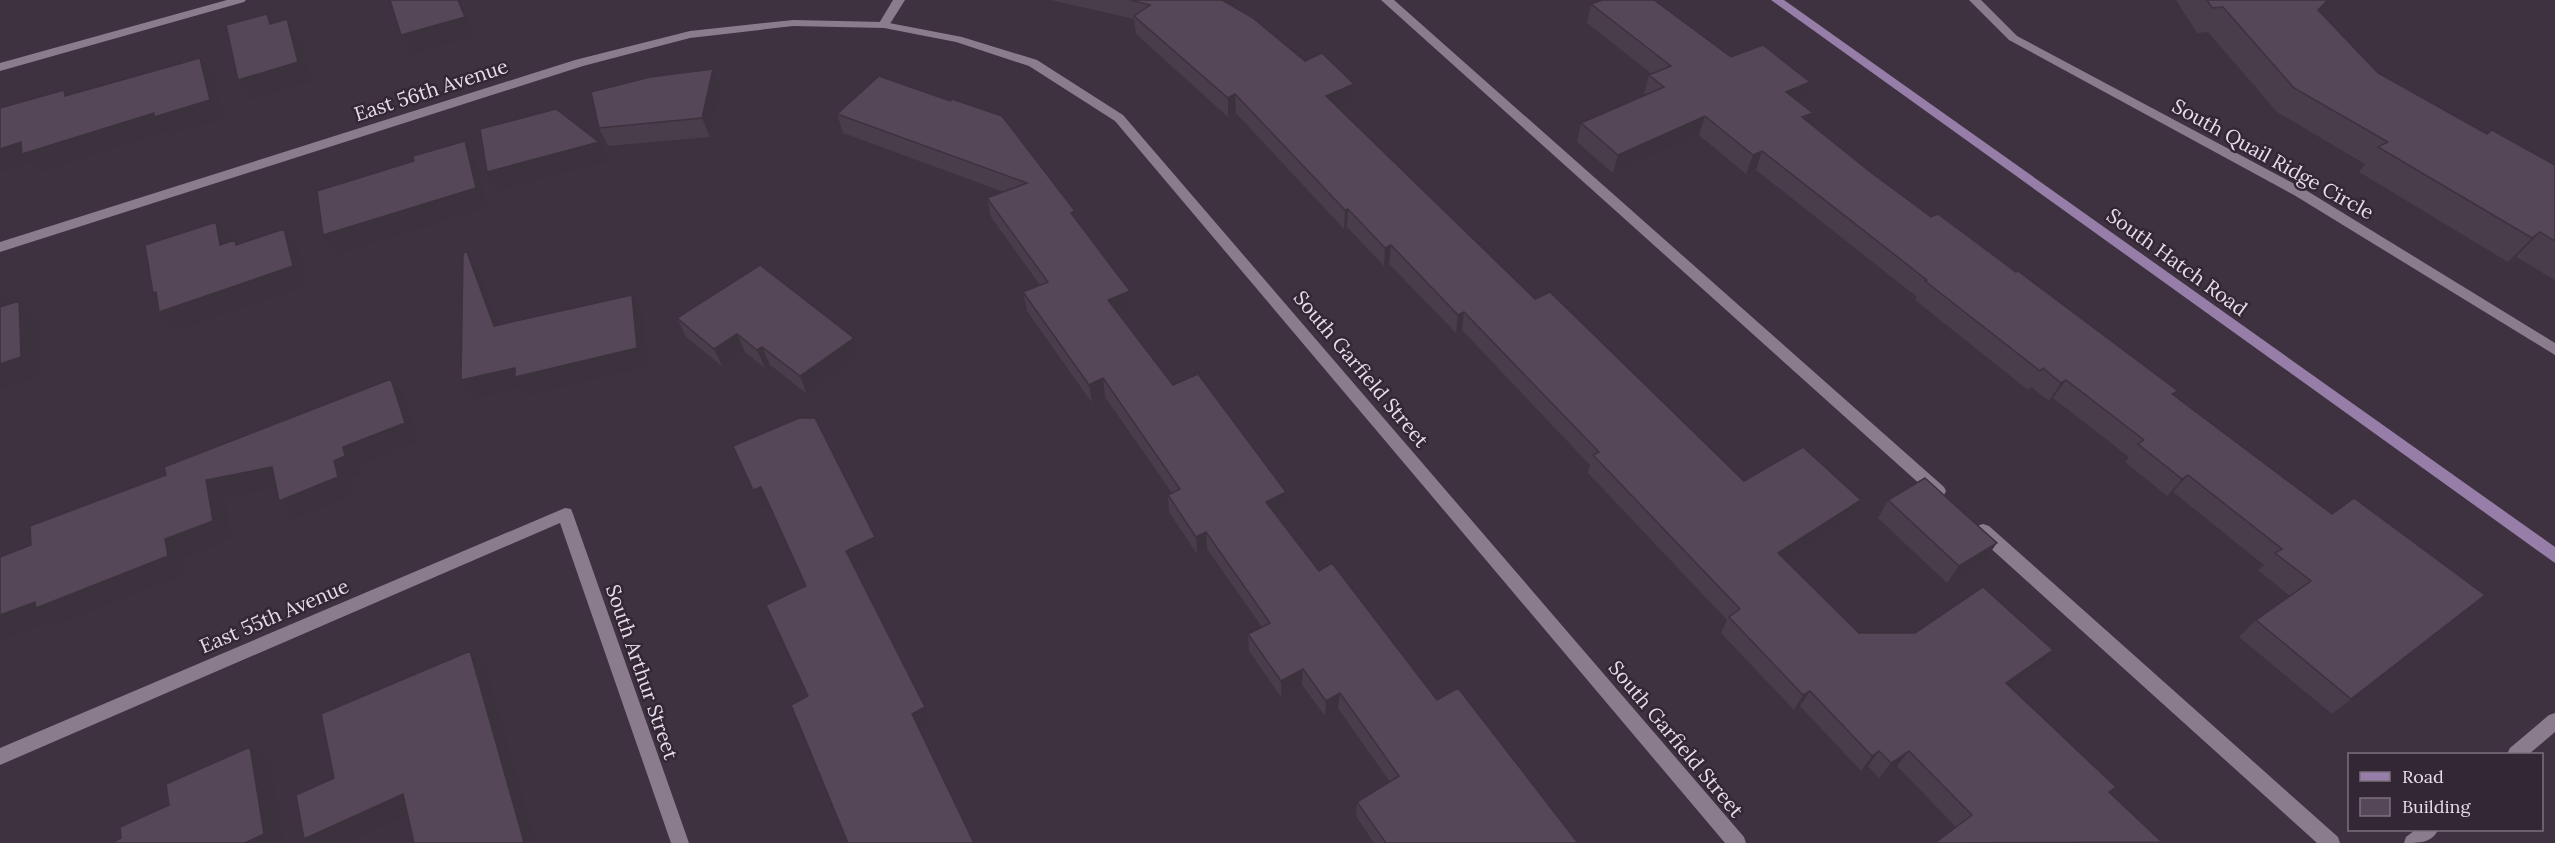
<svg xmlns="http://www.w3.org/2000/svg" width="2555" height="843" viewBox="0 0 2555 843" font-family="Lora,serif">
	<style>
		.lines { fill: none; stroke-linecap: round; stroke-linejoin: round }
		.lane { fill: #8b7c8d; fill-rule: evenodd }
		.street { fill: #8b7c8d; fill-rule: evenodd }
		.secondary { fill: #967ea9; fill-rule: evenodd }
		.wall { fill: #493d4b }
		.shaded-wall { fill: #3c323d }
		.building { fill: #554757; stroke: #3c323d; stroke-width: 1.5 }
		.labels { text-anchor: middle; stroke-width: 5; stroke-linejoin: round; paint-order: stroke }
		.street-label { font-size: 20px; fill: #e5dde7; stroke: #342735 }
	</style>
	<rect width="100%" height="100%" fill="#3e3140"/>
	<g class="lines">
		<path class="lane" d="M 227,0 L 246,0 L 244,2 L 0,71 L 0,63 Z
			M 893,0 L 905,0 L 888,27 L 880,27 L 878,25 Z
			M 1381,0 L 1394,0 L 1944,487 L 1946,491 L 1944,495 L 1938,497 L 1932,495 Z
			M 1983,524 L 1989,526 L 2338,837 L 2340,843 L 2317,843 L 1977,536 L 1975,531 L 1977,526 Z"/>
		<path class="street" d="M 1969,0 L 1981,0 L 2017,36 L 2304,189 L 2555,343 L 2555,355 L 2294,195 L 2009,40 Z
			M 793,20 L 884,22 L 962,37 L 1037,60 L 1123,115 L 1744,837 L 1746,843 L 1725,843 L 1115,121 L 1029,66 L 956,42 L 884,28 L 793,26 L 690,38 L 583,66 L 0,252 L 0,242 L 575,60 L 690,31 Z
			M 565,508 L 571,509 L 573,514 L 689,843 L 671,843 L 560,523 L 0,765 L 0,748 Z
			M 2555,713 L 2555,732 L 2529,754 L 2507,754 L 2510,748 L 2549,715 Z
			M 2415,830 L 2438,830 C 2432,843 2419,843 2404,843 L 2406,837 Z"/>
		<path class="secondary" d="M 1771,0 L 1784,0 L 2555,547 L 2555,563 Z"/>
	</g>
	<path class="wall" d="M 1051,0 L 1234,0 L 1234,6 L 1233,6 L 1305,61 L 1354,84 L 1353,102 L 1339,109 L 1535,299 L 1744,481 L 1861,500 L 1851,518 L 1785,560 L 1859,633 L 2039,666 L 2010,686 L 2116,787 L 2110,792 L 1956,827 L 1897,766 L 1879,778 L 1868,766 L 1861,771 L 1800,706 L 1794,710 L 1721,633 L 1727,620 L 1588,473 L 1590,465 L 1462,330 L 1456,333 L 1389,264 L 1384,266 L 1347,227 L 1344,229 L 1236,113 L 1228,117 L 1136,34 L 1134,19 Z
		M 2176,0 L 2334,0 L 2322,13 L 2378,73 L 2487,134 L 2555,165 L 2555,280 L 2516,257 L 2508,262 L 2359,172 L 2365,164 L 2277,112 L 2208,32 L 2197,33 Z
		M 1591,4 L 1731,57 L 1804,100 L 1800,102 L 1809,123 L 1869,171 L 2174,396 L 2332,514 L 2485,595 L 2332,714 L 2239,637 L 2256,620 L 2290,596 L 2258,570 L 2264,565 L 2173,492 L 2167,496 L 2125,462 L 2129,457 L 2053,398 L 2049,401 L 2031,387 L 2028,390 L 1915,300 L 1917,297 L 1756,170 L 1746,174 L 1699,135 L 1613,173 L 1577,142 L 1581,123 L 1645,95 L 1644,94 L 1649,75 L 1652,74 L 1587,23 Z
		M 713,69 L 721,88 L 710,137 L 608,146 L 599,128 Z
		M 879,76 L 1075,211 L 1077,221 L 1130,291 L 1132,309 L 1120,315 L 1173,385 L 1286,509 L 1276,514 L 1319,571 L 1437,700 L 1578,843 L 1374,843 L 1356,816 L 1357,802 L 1390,782 L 1338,708 L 1325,716 L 1302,685 L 1281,697 L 1249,651 L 1248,634 L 1262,627 L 1207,549 L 1197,554 L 1169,512 L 1168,495 L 1172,493 L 1105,397 L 1092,403 L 1027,311 L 1023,292 L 1040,285 L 991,217 L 987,198 L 1004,192 L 843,133 L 837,114 Z
		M 677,318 L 854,338 L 860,356 L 807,394 L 770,365 L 765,368 L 745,352 L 723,367 L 686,337 Z
		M 1888,500 L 1985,560 L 1947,583 L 1878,518 Z"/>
	<path class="shaded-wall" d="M 458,0 L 460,0 L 474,35 L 412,54 L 401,35 Z
		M 1219,0 L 1234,0 L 1234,6 L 1219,17 Z
		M 2328,0 L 2334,0 L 2302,35 L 2318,10 Z
		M 267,14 L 279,32 L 270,24 Z
		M 287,19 L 299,38 L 311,81 L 252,99 L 238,80 Z
		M 200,58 L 213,76 L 223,118 L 168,134 L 166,131 L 38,172 L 30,162 L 0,172 L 0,149 Z
		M 713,69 L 721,88 L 710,137 L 702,118 Z
		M 1810,82 L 1804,100 L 1780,110 L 1786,92 Z
		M 1354,84 L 1353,102 L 1325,115 L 1326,96 Z
		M 1235,94 L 1236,113 L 1228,117 L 1228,98 Z
		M 1813,113 L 1806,131 L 1802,117 Z
		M 1705,116 L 1699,135 L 1613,173 L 1618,155 Z
		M 465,141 L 476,160 L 487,207 L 336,254 L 323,235 Z
		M 599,142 L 608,161 L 498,190 L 487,172 Z
		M 1762,151 L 1756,170 L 1746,174 L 1753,155 Z
		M 1348,209 L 1347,227 L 1344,229 L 1345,210 Z
		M 1075,211 L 1078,230 L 1071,213 Z
		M 216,222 L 231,241 L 235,264 L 220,245 Z
		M 284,229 L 298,248 L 307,285 L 176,330 L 159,312 L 167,309 L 153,293 Z
		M 2540,232 L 2516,257 L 2508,262 L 2532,238 Z
		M 1391,245 L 1389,264 L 1384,266 L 1385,248 Z
		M 467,252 L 478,271 L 505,344 L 494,326 Z
		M 1130,291 L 1132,309 L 1111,319 L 1108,300 Z
		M 632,295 L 642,313 L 647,366 L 527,395 L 522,387 L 473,398 L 461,380 Z
		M 0,296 L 17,313 L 0,309 Z
		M 19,301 L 38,320 L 41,375 L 0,389 L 0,364 Z
		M 1464,312 L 1462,330 L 1456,333 L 1458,315 Z
		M 737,334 L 745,352 L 723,367 L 714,349 Z
		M 854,338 L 860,356 L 807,394 L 800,376 Z
		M 762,347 L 770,365 L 765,368 L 757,350 Z
		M 1103,378 L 1105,397 L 1092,403 L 1089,385 Z
		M 391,379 L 404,397 L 418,441 L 358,465 L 360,474 L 349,478 L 353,495 L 295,518 L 279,501 L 334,461 Z
		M 2066,380 L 2053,398 L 2049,401 L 2061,383 Z
		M 272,467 L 289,485 L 224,497 L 231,538 L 184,557 L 187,573 L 57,624 L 52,620 L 0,641 L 0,615 L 35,602 L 165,539 L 206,480 Z
		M 2188,475 L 2173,492 L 2167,496 L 2182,479 Z
		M 761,487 L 769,504 L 762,508 L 753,490 Z
		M 1286,492 L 1286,509 L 1266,519 L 1266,502 Z
		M 1861,500 L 1851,518 L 1769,570 L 1778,553 Z
		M 1206,532 L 1207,549 L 1197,554 L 1196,537 Z
		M 875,537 L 882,555 L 853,568 L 846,551 Z
		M 1997,543 L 1985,560 L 1947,583 L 1959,566 Z
		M 2053,650 L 2039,666 L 1993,698 L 2006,683 Z
		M 470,651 L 485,667 L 536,843 L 523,843 Z
		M 1303,669 L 1302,685 L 1281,697 L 1281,681 Z
		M 1810,691 L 1800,706 L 1794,710 L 1803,695 Z
		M 1340,693 L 1338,708 L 1325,716 L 1326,701 Z
		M 925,707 L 932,722 L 919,729 L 912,714 Z
		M 250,747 L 269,762 L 284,843 L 245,843 Z
		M 1879,751 L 1868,766 L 1861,771 L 1872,756 Z
		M 1909,751 L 1897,766 L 1879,778 L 1891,763 Z
		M 403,794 L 420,808 L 346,843 L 309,843 L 304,839 Z"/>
	<path class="building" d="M 390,0 L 458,0 L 465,17 L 401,35 Z
		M 1130,0 L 1222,0 L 1253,18 L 1305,61 L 1322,53 L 1354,84 L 1326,96 L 1535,299 L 1550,292 L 1744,481 L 1803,447 L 1861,500 L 1778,553 L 1859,633 L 1915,633 L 1983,587 L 2053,650 L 2006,683 L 2116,787 L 2109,792 L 2162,842 L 1935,843 L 1972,815 L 1909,751 L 1891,763 L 1879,751 L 1872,756 L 1810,691 L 1803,695 L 1729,617 L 1740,609 L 1593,455 L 1599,452 L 1464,312 L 1458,315 L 1391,245 L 1385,248 L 1348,209 L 1345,210 L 1235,94 L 1228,98 L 1134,16 L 1150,5 Z
		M 1602,0 L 1654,0 L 1731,57 L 1763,45 L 1810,82 L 1786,92 L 1813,113 L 1802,117 L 1869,171 L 1931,217 L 1938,214 L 2016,272 L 2018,271 L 2178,391 L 2172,394 L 2332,514 L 2354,498 L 2485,595 L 2351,699 L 2256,620 L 2311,581 L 2275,553 L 2282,549 L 2188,475 L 2182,479 L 2138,444 L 2144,440 L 2066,380 L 2061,383 L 2043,368 L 2040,371 L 1925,281 L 1927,280 L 1762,151 L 1753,155 L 1705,116 L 1618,155 L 1581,123 L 1664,87 L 1649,75 L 1671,66 L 1591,4 Z
		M 2207,0 L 2328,0 L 2318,10 L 2378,73 L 2487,134 L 2492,130 L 2555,165 L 2555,241 L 2540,232 L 2532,238 L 2378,147 L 2388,142 L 2294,88 L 2223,7 L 2212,8 Z
		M 267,14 L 270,24 L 287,19 L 298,62 L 238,80 L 226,25 Z
		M 200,58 L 210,100 L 154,117 L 154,113 L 22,154 L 21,142 L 0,149 L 0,108 L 64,90 L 65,96 Z
		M 713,69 L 702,118 L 599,128 L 591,92 L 650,77 Z
		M 879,76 L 950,101 L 952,99 L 1002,116 L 1075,211 L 1071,213 L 1130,291 L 1108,300 L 1173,385 L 1198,374 L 1286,492 L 1266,502 L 1319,571 L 1332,563 L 1437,700 L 1458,688 L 1578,843 L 1386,843 L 1357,802 L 1399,776 L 1340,693 L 1326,701 L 1303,669 L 1281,681 L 1248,634 L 1270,623 L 1206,532 L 1196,537 L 1168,495 L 1180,489 L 1103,378 L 1089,385 L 1023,292 L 1048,282 L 987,198 L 1027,183 L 837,114 Z
		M 556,109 L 599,142 L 487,172 L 480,129 Z
		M 465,141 L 476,188 L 323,235 L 317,191 L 414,161 L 413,156 Z
		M 216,222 L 220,245 L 235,240 L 236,245 L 284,229 L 293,266 L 159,312 L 156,292 L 153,293 L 145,245 Z
		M 467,252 L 494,326 L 632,295 L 637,348 L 515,377 L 515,368 L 461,380 L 463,253 Z
		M 760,265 L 854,338 L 800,376 L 762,347 L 757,350 L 737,334 L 714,349 L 677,318 Z
		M 19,301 L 21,357 L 0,364 L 0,307 Z
		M 391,379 L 405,423 L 343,447 L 345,456 L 334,461 L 338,477 L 279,501 L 272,467 L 206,480 L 213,521 L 165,539 L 168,556 L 36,608 L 35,602 L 0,615 L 0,557 L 31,545 L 30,526 L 166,475 L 164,467 Z
		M 799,418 L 815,418 L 875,537 L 846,551 L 925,707 L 912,714 L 974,843 L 848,843 L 791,705 L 808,696 L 766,605 L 806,586 L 761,487 L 753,490 L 733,446 Z
		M 1925,478 L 1997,543 L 1959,566 L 1888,500 Z
		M 470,651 L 524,842 L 523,843 L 414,843 L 403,794 L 304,839 L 296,795 L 334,778 L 321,714 Z
		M 250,747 L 264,834 L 245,843 L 111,843 L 121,838 L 120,827 L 169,805 L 166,784 Z"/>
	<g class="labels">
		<g class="street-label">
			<text transform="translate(431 90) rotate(-18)" y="7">East 56th Avenue</text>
			<text transform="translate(2273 159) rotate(29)" y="7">South Quail Ridge Circle</text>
			<text transform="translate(2177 262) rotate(36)" y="7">South Hatch Road</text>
			<text transform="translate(1361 369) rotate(50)" y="7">South Garfield Street</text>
			<text transform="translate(274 616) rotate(-23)" y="7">East 55th Avenue</text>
			<text transform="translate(642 672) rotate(71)" y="7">South Arthur Street</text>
			<text transform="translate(1676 739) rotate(50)" y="7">South Garfield Street</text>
		</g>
	</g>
	<rect x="2348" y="753" width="195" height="78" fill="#342735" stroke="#7b707c" stroke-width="1.5"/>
	<rect x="2360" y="772" width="30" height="9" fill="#967ea9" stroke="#7b707c" stroke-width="1.5"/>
	<text x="2402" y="783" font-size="18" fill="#e5dde7">Road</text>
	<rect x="2360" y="798" width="30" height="18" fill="#554757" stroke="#7b707c" stroke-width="1.5"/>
	<text x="2402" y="813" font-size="18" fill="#e5dde7">Building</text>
</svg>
